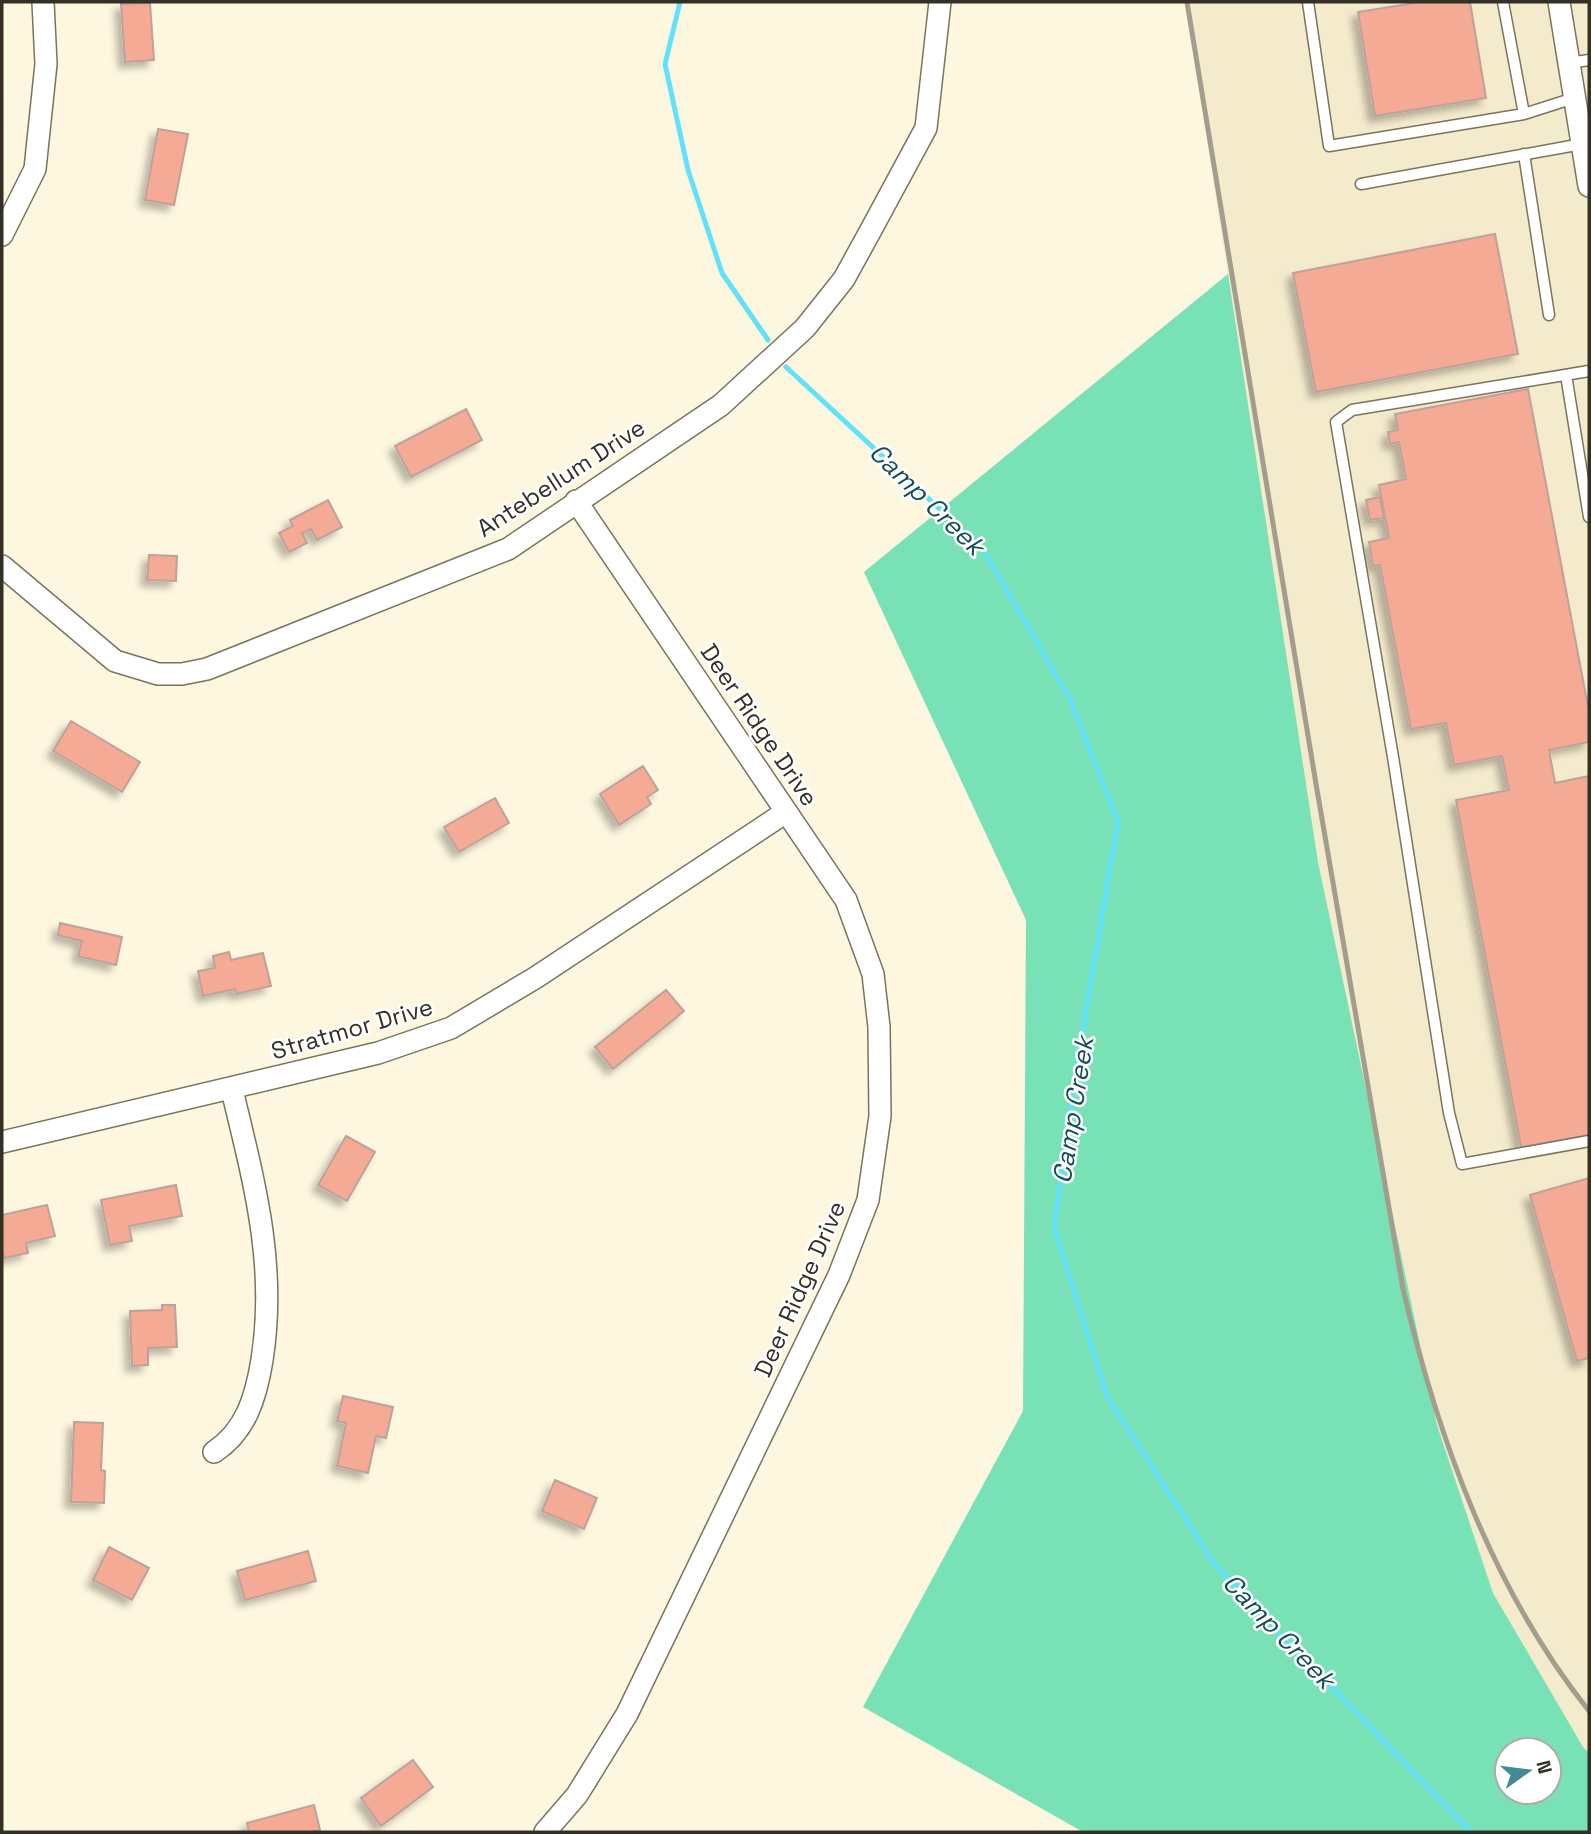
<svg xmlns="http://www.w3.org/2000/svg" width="1591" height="1834" viewBox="0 0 1591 1834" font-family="'Space Grotesk',sans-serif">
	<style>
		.built { fill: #f4eacc }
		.forest { fill: #78e1b5; fill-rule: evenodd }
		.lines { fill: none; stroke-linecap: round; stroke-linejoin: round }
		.stream { stroke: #62e1f8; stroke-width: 5 }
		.building { fill: #f4aa95; stroke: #bca29b; stroke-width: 2; filter: url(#shadow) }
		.service-casing { stroke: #7a735e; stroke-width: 13 }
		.minor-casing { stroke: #7a735e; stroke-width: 24 }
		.service { stroke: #fff; stroke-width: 10 }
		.minor { stroke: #fff; stroke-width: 21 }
		.rail { stroke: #a29d8c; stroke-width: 5 }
		.labels { text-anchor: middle; stroke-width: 5; stroke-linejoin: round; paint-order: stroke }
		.street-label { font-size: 24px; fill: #333027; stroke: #fff }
		.water-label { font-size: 26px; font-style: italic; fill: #164e58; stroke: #fff }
	</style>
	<defs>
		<filter id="shadow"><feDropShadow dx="-6" dy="6" stdDeviation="3.5" flood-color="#0004"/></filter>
	</defs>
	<rect width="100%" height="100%" fill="#fef7df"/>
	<path class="built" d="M 1186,2 L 1589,2 L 1589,1753 L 1583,1747 L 1493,1593 L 1437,1425 L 1318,862 Z"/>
	<path class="forest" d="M 1228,274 L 1318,862 L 1437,1425 L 1493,1593 L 1583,1747 L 1589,1753 L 1589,1832 L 1083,1832 L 863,1707 L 1023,1411 L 1026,920 L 864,572 ZM 1507,1750 L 1549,1750 L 1549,1792 L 1507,1792 Z"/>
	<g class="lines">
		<path class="stream" d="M 680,2 L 665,64 L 688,170 L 722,273 L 768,340
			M 786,367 L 982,548 L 1070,699 L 1118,822 L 1080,1045 L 1054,1227 L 1107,1396 L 1215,1565 L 1471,1832"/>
	</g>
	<path class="building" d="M 1421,2 L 1470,2 L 1486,98 L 1375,116 L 1358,12 Z
		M 150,3 L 154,60 L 125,62 L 121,4 Z
		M 158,129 L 188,134 L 174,205 L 145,200 Z
		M 1495,234 L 1518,354 L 1316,392 L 1293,273 Z
		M 1528,389 L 1589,712 L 1589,742 L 1549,750 L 1555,783 L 1589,776 L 1589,1135 L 1521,1147 L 1456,800 L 1509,790 L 1502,756 L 1454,765 L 1446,723 L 1411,729 L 1380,565 L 1373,566 L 1369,542 L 1389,538 L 1379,485 L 1406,479 L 1399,442 L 1390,444 L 1388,432 L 1398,430 L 1395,414 Z
		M 466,409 L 482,440 L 411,477 L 395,446 Z
		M 1380,497 L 1384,518 L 1370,520 L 1366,500 Z
		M 328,500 L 342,527 L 317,540 L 311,529 L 302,533 L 307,543 L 289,552 L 279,533 L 293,526 L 290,520 Z
		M 149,555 L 177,556 L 176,581 L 147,580 Z
		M 71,721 L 140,762 L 122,792 L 53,751 Z
		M 643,766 L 658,790 L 647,797 L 651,804 L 619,825 L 600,794 Z
		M 495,798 L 509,823 L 459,852 L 444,827 Z
		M 60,923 L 122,937 L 116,965 L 78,956 L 82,941 L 58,935 Z
		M 229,952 L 231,960 L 263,953 L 271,986 L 236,994 L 235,989 L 203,996 L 198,971 L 215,968 L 213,956 Z
		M 666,990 L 684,1011 L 613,1069 L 595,1047 Z
		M 346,1136 L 375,1152 L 347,1201 L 318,1185 Z
		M 1589,1178 L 1589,1361 L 1588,1358 L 1577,1361 L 1530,1195 Z
		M 176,1185 L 182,1216 L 129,1226 L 132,1241 L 110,1245 L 101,1200 Z
		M 47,1205 L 55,1236 L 26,1243 L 28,1253 L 4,1258 L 2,1249 L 2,1215 Z
		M 162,1305 L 175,1305 L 177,1347 L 148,1348 L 148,1365 L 132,1366 L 130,1311 L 162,1310 Z
		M 343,1396 L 393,1407 L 386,1438 L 376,1436 L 368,1473 L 337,1466 L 346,1423 L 337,1421 Z
		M 74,1422 L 103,1423 L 101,1470 L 105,1471 L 104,1503 L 71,1502 Z
		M 555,1480 L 597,1498 L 584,1529 L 542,1511 Z
		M 109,1547 L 149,1568 L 132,1600 L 93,1580 Z
		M 308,1551 L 316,1581 L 245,1600 L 237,1571 Z
		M 413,1760 L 433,1787 L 381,1826 L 361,1798 Z
		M 314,1805 L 320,1830 L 311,1832 L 249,1832 L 247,1823 Z"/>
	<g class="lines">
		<g class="service-casing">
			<path id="service" d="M 1308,2 L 1329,146 L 1524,114 L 1574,98
				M 1503,2 L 1524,114
				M 1569,63 L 1589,60
				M 1524,154 L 1549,315
				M 1361,184 L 1582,144
				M 1589,371 L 1352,410 L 1336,422 L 1393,757 L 1449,1113 L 1462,1164 L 1589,1141
				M 1566,375 L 1589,517"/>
		</g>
		<g class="minor-casing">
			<path id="minor" d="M 1559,2 L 1589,186
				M 2,235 L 35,169 L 46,64 L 43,2
				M 2,566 L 115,661 L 158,674 L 182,674 L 207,669 L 508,549 L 721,405 L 805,328 L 844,279 L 872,228 L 926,128 L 940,2
				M 2,1142 L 378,1053 L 451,1028 L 535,978 L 786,812
				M 214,1452 C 246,1431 256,1397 262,1360 C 277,1264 254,1182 232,1090
				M 545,1832 L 577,1795 L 627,1714 L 839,1275 L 868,1200 L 880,1116 L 879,1027 L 873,974 L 846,900 L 576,501"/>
		</g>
		<use href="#service" class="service"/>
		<use href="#minor" class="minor"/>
		<path class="rail" d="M 1187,2 L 1316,784 L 1403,1289 C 1438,1438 1492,1589 1589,1711"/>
	</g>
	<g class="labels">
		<g class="street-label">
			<text transform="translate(561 478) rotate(-33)" y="8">Antebellum Drive</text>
			<text transform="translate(759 725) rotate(56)" y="8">Deer Ridge Drive</text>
			<text transform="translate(352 1029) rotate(-16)" y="8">Stratmor Drive</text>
			<text transform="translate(800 1289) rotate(-66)" y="8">Deer Ridge Drive</text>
		</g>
		<g class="water-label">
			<text transform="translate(927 499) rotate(44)" y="9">Camp Creek</text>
			<text transform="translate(1073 1110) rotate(-81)" y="9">Camp Creek</text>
			<text transform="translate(1279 1631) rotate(46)" y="9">Camp Creek</text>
		</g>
	</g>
	<rect width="1591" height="1834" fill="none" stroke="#333027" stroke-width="7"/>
	<g transform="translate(1528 1771) rotate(76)"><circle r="33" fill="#ffffff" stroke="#adaca9" stroke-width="2"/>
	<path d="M0-5L12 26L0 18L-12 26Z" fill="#458b96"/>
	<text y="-10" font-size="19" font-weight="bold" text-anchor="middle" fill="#333027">N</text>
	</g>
</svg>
